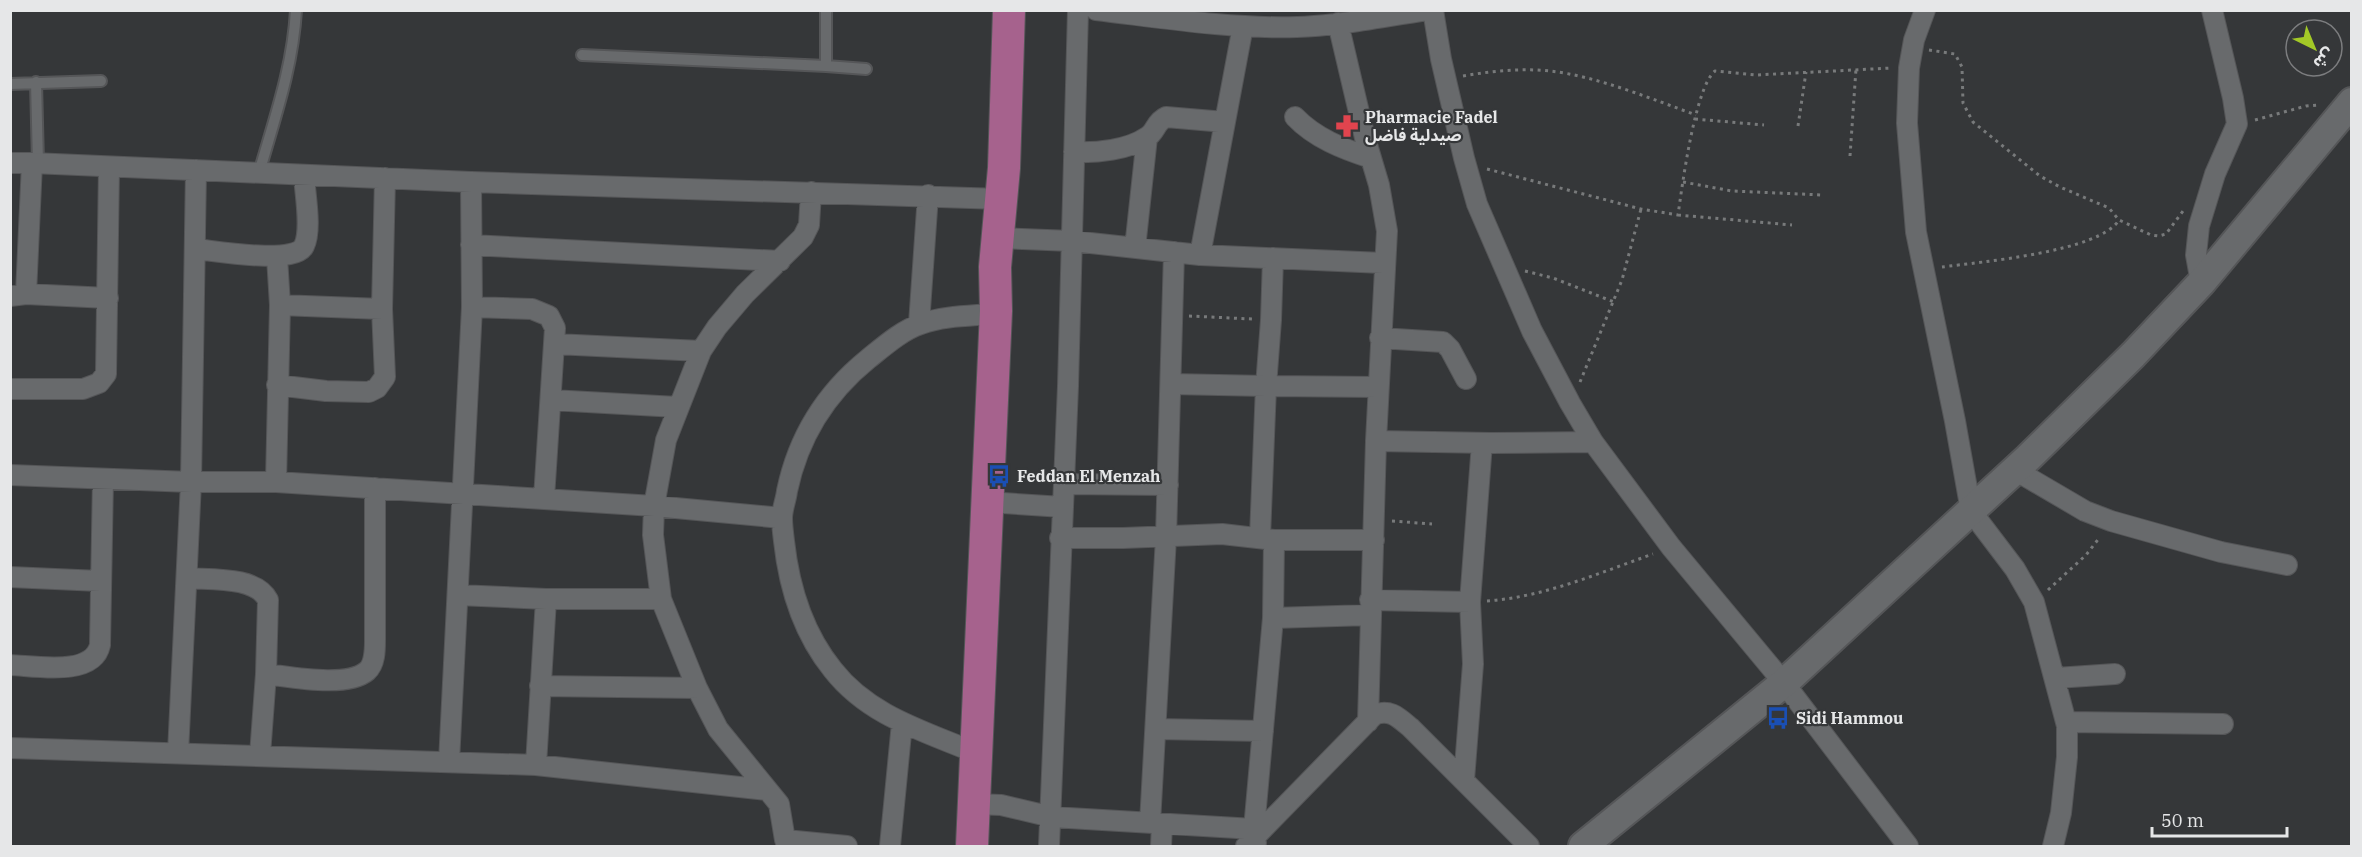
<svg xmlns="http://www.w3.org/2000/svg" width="2362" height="857" viewBox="0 0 2362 857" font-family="'IBM Plex Serif','Noto Sans Arabic',serif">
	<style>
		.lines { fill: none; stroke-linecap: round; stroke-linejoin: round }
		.service-casing { stroke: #555658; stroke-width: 14 }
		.minor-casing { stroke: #555658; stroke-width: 22 }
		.secondary-casing { stroke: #555658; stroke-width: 32 }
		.primary-casing { stroke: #555658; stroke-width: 34 }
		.path { stroke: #787a7b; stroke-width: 3; stroke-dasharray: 3 4.5; stroke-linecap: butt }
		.service { stroke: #686a6c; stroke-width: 10 }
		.minor { stroke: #686a6c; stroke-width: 20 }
		.secondary { stroke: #686a6c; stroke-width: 28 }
		.primary { stroke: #a6628d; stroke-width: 32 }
		.labels { text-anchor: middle; stroke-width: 4.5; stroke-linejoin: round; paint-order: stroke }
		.poi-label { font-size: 16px; font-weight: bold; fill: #e6e7e8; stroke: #353739; text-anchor: start }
	</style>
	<rect width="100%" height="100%" fill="#353739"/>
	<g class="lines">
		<g class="service-casing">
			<path id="service" d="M 826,10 L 826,66 L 866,69
				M 582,55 L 826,66
				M 36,82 L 38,163
				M 10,84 L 101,81
				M 259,173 C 274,120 293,67 296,10"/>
		</g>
		<g class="minor-casing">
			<path id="minor" d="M 1096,10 C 1163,18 1230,29 1297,27 C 1340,26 1385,16 1428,10
				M 1433,10 L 1441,59 L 1464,158 L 1477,204 L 1532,331 L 1570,403 L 1593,442 L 1671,547 L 1784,683 L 1908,846
				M 1925,10 L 1914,40 L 1909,68 L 1907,123 L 1916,232 L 1955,421 L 1971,511 L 2015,569 L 2034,602 L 2067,726 L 2067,757 L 2061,813 L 2053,846
				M 1338,23 L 1365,138 L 1379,185 L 1387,231 L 1376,441 L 1368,722
				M 1295,117 C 1315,138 1343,149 1371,158
				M 1074,152 C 1097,153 1128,150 1147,137 C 1156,132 1155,122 1166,117 L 1225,122
				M 10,163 L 32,163
				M 811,192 L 809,225 L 803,237 L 745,294 L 717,327 L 701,351 L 666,440 L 654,506 L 653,535 L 661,599 L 697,688 L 718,729 L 779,804 L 785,840 L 847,846
				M 998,238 L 1072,241 L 1200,255 L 1383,263
				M 471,245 L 780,261
				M 1135,248 L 1147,137
				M 196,249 C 216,251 295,265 304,246 C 312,230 305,194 304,176
				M 1200,255 L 1243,26
				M 2201,283 L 2196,255 L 2199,226 L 2215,174 L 2237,124 L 2233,98 L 2212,10
				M 26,294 L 32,163 L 471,182 L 1001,199
				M 10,296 L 26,294 L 108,298
				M 280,305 L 382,309
				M 472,307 L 532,309 L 549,316 L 555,328 L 544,498
				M 919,324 L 928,195
				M 1380,338 L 1443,342 L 1450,349 L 1466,379
				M 555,344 L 701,351
				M 1171,384 L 1266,386 L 1271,320 L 1273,258
				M 277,385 L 326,391 L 369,392 L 377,388 L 385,377 L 382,309 L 385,178
				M 10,389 L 83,389 L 99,383 L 106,374 L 109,167
				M 551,400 L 677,407
				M 1376,441 L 1491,443 L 1593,442
				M 2015,470 L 2085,511 L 2111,521 L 2221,552 L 2287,565
				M 10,475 L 191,482 L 276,482 L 654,506 L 782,518
				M 276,482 L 280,305 L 277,257
				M 1064,484 L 1168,485
				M 987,502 L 1063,507
				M 1260,537 L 1266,386 L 1378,387
				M 1060,538 L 1123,538 L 1222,534 L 1274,540 L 1374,540
				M 10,577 L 100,581
				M 187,578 C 210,580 256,576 268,600 L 266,674 L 260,755
				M 458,595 L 546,599 L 661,599
				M 1370,600 L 1470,602 L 1482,443
				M 1273,618 L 1369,615
				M 10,665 C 36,666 93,677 100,645 L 103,479
				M 266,674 C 292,677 347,688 367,671 C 375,664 375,650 375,640 L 375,488
				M 2056,678 L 2115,674
				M 540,686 L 697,688
				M 2066,722 L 2223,724
				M 1156,729 L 1263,731
				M 10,748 L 536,765 L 767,790
				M 178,753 L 191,482 L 196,170
				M 976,753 C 924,731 869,716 833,670 C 803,633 789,587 784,541 C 783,533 782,525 782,518 C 782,509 786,500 787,491 C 798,438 826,393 868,359 C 883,347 902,330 921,324 C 943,316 969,316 992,314 L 996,311
				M 449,762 L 472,307 L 471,182
				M 536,765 L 546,599
				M 1464,780 L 1473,664 L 1470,602
				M 974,804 L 1001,805 L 1052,817 L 1254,829
				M 1150,823 L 1166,537 L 1174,252
				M 1256,843 L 1253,840 L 1254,829 L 1273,618 L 1274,540
				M 890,846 L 902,723
				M 1049,846 L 1068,386 L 1078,10
				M 1161,846 L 1162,824
				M 1246,846 L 1374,715 C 1390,708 1399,718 1411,728 L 1529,846"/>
		</g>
		<g class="secondary-casing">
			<path id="secondary" d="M 1583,846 L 1784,683 L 2028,458 L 2133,355 L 2201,283 L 2352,102"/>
		</g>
		<g class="primary-casing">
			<path id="primary" d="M 972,846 L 996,311 L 995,267 L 1004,168 L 1009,10"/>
		</g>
		<path class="path" d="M 1929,50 L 1955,54 L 1962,67 L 1963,103 L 1973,122 L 2040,176 L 2060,187 L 2109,208 L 2119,220 L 2151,235 L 2159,236 L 2166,234 L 2183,211
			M 1463,76 C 1492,71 1521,68 1550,71 C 1596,76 1652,99 1696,115
			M 1695,119 L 1764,125
			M 2255,120 L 2306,106 L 2318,105
			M 1798,126 L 1806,72
			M 1850,156 L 1856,69
			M 1487,169 L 1641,209 L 1678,215 C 1682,187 1695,87 1715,71 L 1756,75 L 1892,68
			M 1683,182 L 1732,191 L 1822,195
			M 1678,215 L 1792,225
			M 1942,267 C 1980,262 2099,252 2119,220
			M 1525,271 L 1553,278 L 1614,302
			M 1189,316 L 1252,319
			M 1580,382 L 1622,280 L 1641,209
			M 1392,521 L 1432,524
			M 2048,590 L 2086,555 L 2100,537
			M 1487,601 C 1544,597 1599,573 1653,554"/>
		<use href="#service" class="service"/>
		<use href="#minor" class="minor"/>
		<use href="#secondary" class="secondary"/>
		<use href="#primary" class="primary"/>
	</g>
	<defs>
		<g id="pharmacy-bare" transform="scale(1.8)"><path d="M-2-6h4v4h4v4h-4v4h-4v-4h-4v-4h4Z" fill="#e0444e" stroke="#353739" stroke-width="2.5" paint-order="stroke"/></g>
		<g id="bus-bare" transform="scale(1.8)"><path d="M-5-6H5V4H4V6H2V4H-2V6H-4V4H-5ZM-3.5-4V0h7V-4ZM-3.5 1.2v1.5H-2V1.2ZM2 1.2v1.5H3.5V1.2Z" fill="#1a4fb4" stroke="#353739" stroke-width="2.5" paint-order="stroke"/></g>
	</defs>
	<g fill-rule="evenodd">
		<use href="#pharmacy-bare" x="1347" y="126"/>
		<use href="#bus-bare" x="999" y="476"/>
		<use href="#bus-bare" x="1778" y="718"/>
	</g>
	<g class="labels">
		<g class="poi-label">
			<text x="1365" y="123">Pharmacie Fadel<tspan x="1365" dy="18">صيدلية فاضل</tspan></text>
			<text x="1017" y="482">Feddan El Menzah</text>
			<text x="1796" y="724">Sidi Hammou</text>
		</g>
	</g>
	<rect width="2362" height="857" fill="none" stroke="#e6e7e8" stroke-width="24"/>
	<g transform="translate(2314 48) rotate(137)"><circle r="28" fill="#353739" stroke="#7c7d7f" stroke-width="1.5"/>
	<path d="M0-4.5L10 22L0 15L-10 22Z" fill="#a3c927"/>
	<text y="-9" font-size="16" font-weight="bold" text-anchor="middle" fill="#e6e7e8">ش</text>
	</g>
	<path d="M2152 827v9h135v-9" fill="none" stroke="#e6e7e8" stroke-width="3"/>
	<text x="2161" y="827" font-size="18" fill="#e6e7e8" stroke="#353739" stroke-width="4.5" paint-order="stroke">50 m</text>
</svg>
